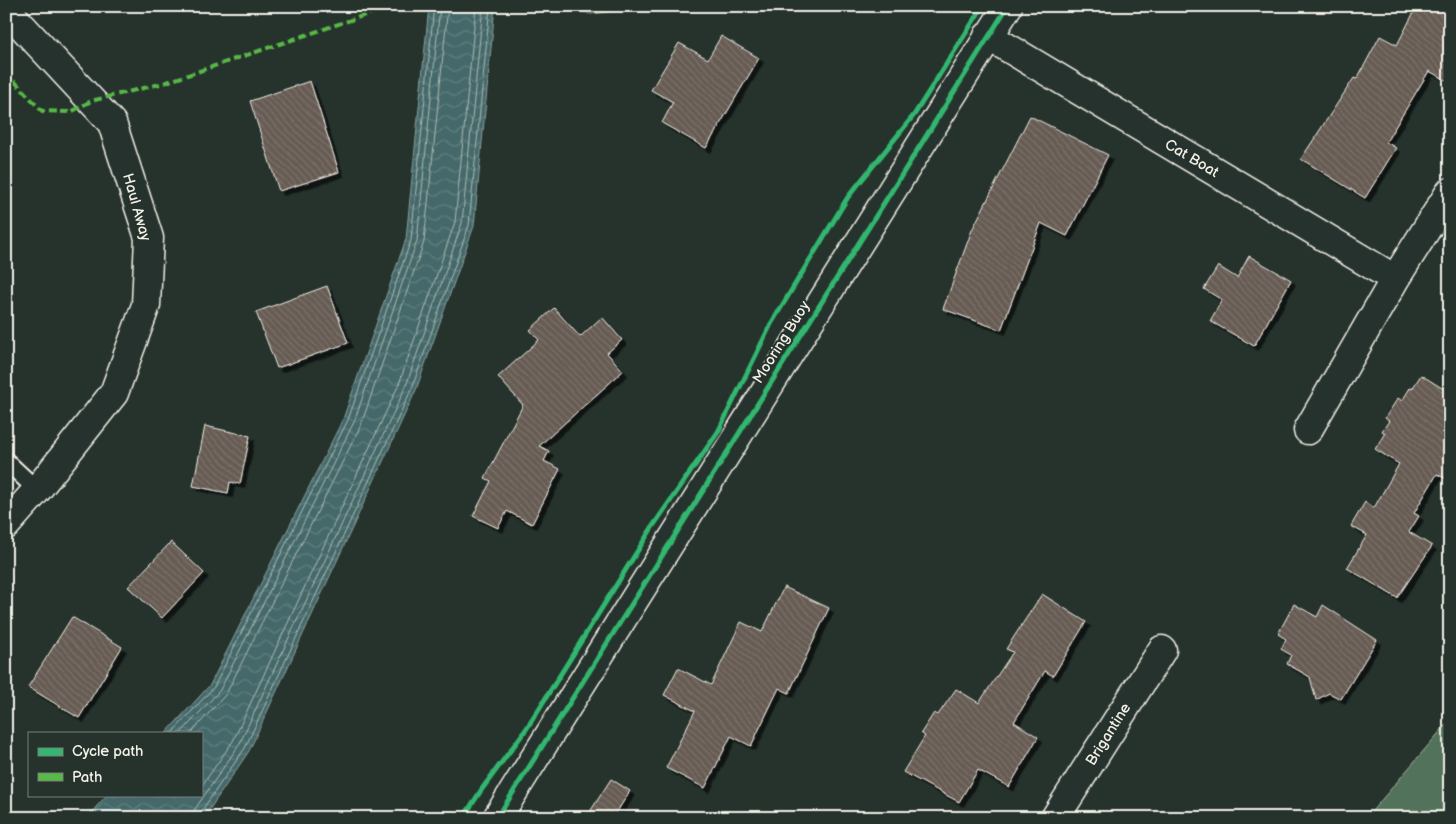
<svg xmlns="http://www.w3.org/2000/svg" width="1456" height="824" viewBox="0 0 1456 824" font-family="'Balsamiq Sans',sans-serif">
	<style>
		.grass { fill: #52725c; stroke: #a3b2a2 }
		.water { fill: url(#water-waves); stroke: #8b9f9c }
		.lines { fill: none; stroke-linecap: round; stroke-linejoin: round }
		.shore { stroke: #aebbb6; stroke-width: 1 }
		.building { fill: url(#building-back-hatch); stroke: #f4f1e8; filter: url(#shadow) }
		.lane-casing { stroke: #f4f1e8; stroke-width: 20 }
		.street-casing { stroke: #f4f1e8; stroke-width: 31 }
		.lane { stroke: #26332d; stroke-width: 16 }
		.street { stroke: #26332d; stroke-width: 28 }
		.quiet { stroke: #58b947; stroke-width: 4; stroke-dasharray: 8 4; stroke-linecap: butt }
		.cycleway-casing { stroke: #26332d; stroke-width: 8 }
		.cycleway { stroke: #33b770; stroke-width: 5 }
		.labels { text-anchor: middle; stroke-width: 4; stroke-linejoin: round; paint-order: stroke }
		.street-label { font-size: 15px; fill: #f4f1e8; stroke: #26332d }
	</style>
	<defs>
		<pattern id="water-waves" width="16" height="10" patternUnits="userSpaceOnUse" patternTransform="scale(1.25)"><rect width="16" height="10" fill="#45696a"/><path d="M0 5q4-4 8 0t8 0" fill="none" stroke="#607f7f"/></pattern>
		<pattern id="building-back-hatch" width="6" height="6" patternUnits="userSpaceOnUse" patternTransform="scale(1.25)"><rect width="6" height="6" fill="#665b53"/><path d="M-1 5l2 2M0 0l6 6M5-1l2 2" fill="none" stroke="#7c736c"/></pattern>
		<filter id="shadow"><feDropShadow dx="4.5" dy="4.5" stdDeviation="0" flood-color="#0009"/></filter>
	</defs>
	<rect width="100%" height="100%" fill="#26332d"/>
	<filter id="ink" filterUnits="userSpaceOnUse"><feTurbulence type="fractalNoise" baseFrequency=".02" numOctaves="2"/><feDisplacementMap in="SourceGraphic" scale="10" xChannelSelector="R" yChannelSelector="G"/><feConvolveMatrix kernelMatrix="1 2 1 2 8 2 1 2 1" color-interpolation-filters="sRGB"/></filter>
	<g filter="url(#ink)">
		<path class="grass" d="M 557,6 L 655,6 L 591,14 Z
			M 1450,720 L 1450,818 L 1366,818 Z"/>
		<path class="water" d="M 429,6 L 495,6 L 474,226 L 416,390 L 249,751 L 205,816 L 203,818 L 86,818 L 107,795 L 201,795 L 201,733 L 166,733 L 210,685 L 343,419 L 406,239 Z"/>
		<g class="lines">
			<path class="shore" d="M 172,733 L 214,687 L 348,420 L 411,240 L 434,6
				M 181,733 L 220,690 L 354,422 L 417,241 L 440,6
				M 191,733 L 226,694 L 361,425 L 424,242 L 448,6
				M 201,787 L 233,741 L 399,384 L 455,222 L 476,6
				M 193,818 L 195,809 L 239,745 L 406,386 L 462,223 L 483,6
				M 199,818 L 200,813 L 245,748 L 412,388 L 469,225 L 490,6"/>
		</g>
		<path class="building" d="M 1417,6 L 1450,6 L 1450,82 L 1429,71 L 1386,142 L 1396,148 L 1365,198 L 1301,159 L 1354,78 L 1357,79 L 1380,36 L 1397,45 Z
			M 721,36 L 759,58 L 706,148 L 662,123 L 673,102 L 651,90 L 679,43 L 708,59 Z
			M 310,81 L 339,172 L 279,191 L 250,101 Z
			M 1030,116 L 1108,155 L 1067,236 L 1041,223 L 1001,330 L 943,309 L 972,230 Z
			M 1249,256 L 1291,280 L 1254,346 L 1210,321 L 1222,300 L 1204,289 L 1218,266 L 1237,278 Z
			M 327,286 L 348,343 L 277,368 L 256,312 Z
			M 554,308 L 580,337 L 602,317 L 622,340 L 607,353 L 623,371 L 539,446 L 549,451 L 544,461 L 560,469 L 532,524 L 507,511 L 498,528 L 473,516 L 491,481 L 485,478 L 523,405 L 498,377 L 539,340 L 530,330 Z
			M 1421,375 L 1450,393 L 1450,481 L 1437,474 L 1414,513 L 1419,516 L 1409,532 L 1432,546 L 1397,598 L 1347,568 L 1367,535 L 1351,526 L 1365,502 L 1374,508 L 1399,464 L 1375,449 L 1385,433 L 1382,431 L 1389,421 L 1385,418 L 1398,398 L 1402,401 L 1410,388 L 1412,389 Z
			M 205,426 L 250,436 L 240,484 L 230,482 L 228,493 L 193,486 Z
			M 171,542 L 204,573 L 162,618 L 128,587 Z
			M 784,587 L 829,608 L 789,693 L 779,688 L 751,746 L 731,736 L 705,788 L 666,768 L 695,711 L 664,695 L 678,668 L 711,685 L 741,622 L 762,632 Z
			M 1042,594 L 1086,622 L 1053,676 L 1045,671 L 1014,722 L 1038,737 L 1009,787 L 978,770 L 959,802 L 903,772 L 925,736 L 921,733 L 934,713 L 938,715 L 956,689 L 979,703 L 1013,652 L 1006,649 Z
			M 1294,604 L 1317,617 L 1323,605 L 1377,640 L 1341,699 L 1329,693 L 1316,700 L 1310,677 L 1287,664 L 1291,655 L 1281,649 L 1286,639 L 1278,634 Z
			M 72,617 L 122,647 L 79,718 L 28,687 Z
			M 611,779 L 630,791 L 613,818 L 586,818 Z"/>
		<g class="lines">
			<g class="lane-casing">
				<path id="lane" d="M 6,461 L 37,490"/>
			</g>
			<g class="street-casing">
				<path id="street" d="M 6,9 L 112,123 L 149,238 L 146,305 L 114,393 L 37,490 L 6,525
					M 988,36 L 1395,279
					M 1308,430 L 1395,279 L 1450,192
					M 497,818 L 1008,6
					M 1055,818 L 1162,650"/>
			</g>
			<use href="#lane" class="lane"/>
			<use href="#street" class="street"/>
			<path class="quiet" d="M 6,72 L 42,111 L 71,112 L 91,101 L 164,83 L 392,6"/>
			<g class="cycleway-casing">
				<path id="cycleway" d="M 463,818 L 482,789 L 527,728 L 653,526 L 718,432 L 771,324 L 848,197 L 914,115 L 983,6
					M 497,818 L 1008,6"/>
			</g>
			<use href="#cycleway" class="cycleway"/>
		</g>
	</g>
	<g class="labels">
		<g class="street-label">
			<text transform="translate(1192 158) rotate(31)" y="5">Cat Boat</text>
			<text transform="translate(137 207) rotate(74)" y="5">Haul Away</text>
			<text transform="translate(781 342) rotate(-58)" y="5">Mooring Buoy</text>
			<text transform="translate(1108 734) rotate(-58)" y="5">Brigantine</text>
		</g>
	</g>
	<rect width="1456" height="824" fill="none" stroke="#26332d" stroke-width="25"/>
	<rect x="12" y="12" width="1431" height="799" fill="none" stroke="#f4f1e8" stroke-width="2" filter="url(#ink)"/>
	<rect x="28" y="732" width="175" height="65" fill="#26332d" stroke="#787f78"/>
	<rect x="38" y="748" width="25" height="8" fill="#33b770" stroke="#787f78"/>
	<text x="72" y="756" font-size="15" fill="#f4f1e8">Cycle path</text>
	<rect x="38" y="773" width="25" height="8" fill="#58b947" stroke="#787f78"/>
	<text x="72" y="782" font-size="15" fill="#f4f1e8">Path</text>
</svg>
